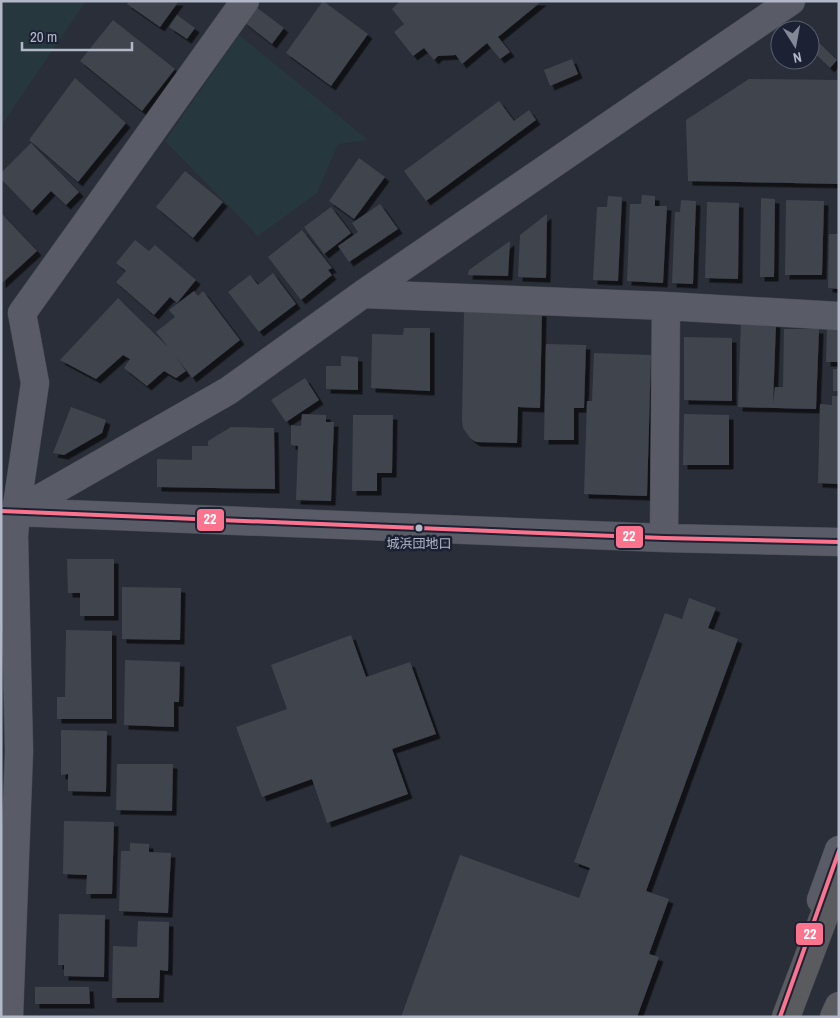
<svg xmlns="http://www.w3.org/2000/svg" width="840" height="1018" viewBox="0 0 840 1018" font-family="'Archivo Narrow','Noto Sans JP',sans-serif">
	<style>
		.green { fill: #26383e }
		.building { fill: #41444e; filter: url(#shadow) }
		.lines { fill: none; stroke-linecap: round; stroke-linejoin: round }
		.minor-casing { stroke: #454951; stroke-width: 29 }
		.highway-casing { stroke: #464a53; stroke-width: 29 }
		.minor { stroke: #595c66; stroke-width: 28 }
		.highway { stroke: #5a5b5f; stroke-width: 28 }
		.bus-1-casing { stroke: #1c2233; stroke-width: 8 }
		.bus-1 { stroke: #fc738d; stroke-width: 4 }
		.bus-dot { fill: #b3b8c9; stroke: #1c2233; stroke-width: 2 }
		.labels { text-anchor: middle; stroke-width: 5; stroke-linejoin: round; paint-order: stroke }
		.bus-label { font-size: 13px; fill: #b3b8c9; stroke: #1c2233 }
		.line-badge { stroke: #1c2233; stroke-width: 2 }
		.badge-label { font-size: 14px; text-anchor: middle; font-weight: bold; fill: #fff }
	</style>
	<defs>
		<filter id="shadow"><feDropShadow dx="4.5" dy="4.5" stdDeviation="0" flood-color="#0009"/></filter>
	</defs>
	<rect width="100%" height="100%" fill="#292e38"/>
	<path class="green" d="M 1,1 L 86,1 L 1,126 Z
		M 239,35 L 368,140 L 338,144 L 317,193 L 258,236 L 165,141 Z"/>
	<path class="building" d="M 129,1 L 179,1 L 160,27 L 127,4 Z
		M 323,1 L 368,34 L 331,86 L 286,53 Z
		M 400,1 L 542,1 L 498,37 L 510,52 L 500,59 L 487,43 L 462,64 L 456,55 L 438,56 L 434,60 L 424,48 L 413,56 L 394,32 L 404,24 L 392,9 Z
		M 256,7 L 284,28 L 272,44 L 244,22 Z
		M 177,15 L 195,28 L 187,39 L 169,27 Z
		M 113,20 L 175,69 L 142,111 L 80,61 Z
		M 811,35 L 837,60 L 830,68 L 810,49 Z
		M 572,59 L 578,74 L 550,86 L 544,70 Z
		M 75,78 L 126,123 L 78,182 L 29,140 Z
		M 749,79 L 839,80 L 839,184 L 688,181 L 686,120 Z
		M 499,101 L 514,121 L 529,110 L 536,120 L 426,201 L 404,171 Z
		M 31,143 L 79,192 L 66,205 L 51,191 L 32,211 L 1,179 L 1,173 Z
		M 359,158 L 385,177 L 354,219 L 329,201 Z
		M 185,171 L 223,202 L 193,238 L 156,207 Z
		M 642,195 L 655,196 L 655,206 L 667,206 L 663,283 L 627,281 L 630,204 L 641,204 Z
		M 608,196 L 622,197 L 618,281 L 593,280 L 597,207 L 607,207 Z
		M 761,198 L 775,199 L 774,277 L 760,277 Z
		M 681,200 L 696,201 L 693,284 L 672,283 L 675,212 L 680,212 Z
		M 786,200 L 824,201 L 822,275 L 785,275 Z
		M 707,202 L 739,203 L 738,279 L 705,278 Z
		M 380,204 L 398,229 L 349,262 L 338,246 L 358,232 L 352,223 Z
		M 331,207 L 351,233 L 324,254 L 304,227 Z
		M 1,213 L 37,251 L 1,284 Z
		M 547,214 L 546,278 L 518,277 L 520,235 Z
		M 302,230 L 332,268 L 328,270 L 332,275 L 301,300 L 268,257 Z
		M 829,234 L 839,234 L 839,289 L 828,288 Z
		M 135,240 L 149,251 L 155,245 L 196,280 L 177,303 L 170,297 L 154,315 L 116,282 L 126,271 L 116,263 Z
		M 510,241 L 508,276 L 468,275 L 469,270 Z
		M 273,273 L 296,304 L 259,332 L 228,292 L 250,275 L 258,285 Z
		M 194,291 L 198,296 L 203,291 L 240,340 L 192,378 L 175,355 L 186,371 L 176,378 L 164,371 L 147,386 L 124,368 L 130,359 L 123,355 L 96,379 L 60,360 L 118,298 L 168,347 L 156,332 L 175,317 L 169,310 Z
		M 464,311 L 542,312 L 540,408 L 518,407 L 517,443 L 476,442 L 470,438 L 463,428 L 462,420 Z
		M 741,321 L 776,323 L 773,404 L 775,387 L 783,387 L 784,329 L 819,329 L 816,409 L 738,407 Z
		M 827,327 L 839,327 L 839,362 L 826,362 Z
		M 404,328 L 430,328 L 430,391 L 371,388 L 372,334 L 403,335 Z
		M 684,337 L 732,338 L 732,401 L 684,400 Z
		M 546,344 L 586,345 L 584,408 L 574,408 L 574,440 L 544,440 Z
		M 594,353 L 651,355 L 647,496 L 584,494 L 587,401 L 592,401 Z
		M 341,356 L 358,357 L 358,390 L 326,389 L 326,366 L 341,366 Z
		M 833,369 L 839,369 L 839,391 L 833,391 Z
		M 305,378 L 319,400 L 286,422 L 271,400 Z
		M 832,396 L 839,396 L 839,479 L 838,484 L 818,483 L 820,404 L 832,405 Z
		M 71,407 L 106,420 L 102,433 L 64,455 L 53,453 Z
		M 302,414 L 326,415 L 326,422 L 334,422 L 331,501 L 296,500 L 298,446 L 291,445 L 291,425 L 301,426 Z
		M 684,414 L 729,415 L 729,465 L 683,465 Z
		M 353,415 L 393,415 L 392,473 L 377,473 L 377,491 L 352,491 Z
		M 231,427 L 274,428 L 275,489 L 157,487 L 157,459 L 192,460 L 192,446 L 208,446 L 208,441 Z
		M 67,559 L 114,559 L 114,616 L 80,616 L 80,593 L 68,593 Z
		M 122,587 L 181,588 L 180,640 L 122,639 Z
		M 689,598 L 716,608 L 708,628 L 738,639 L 646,891 L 669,899 L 649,954 L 659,957 L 637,1017 L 401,1017 L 460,855 L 579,898 L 590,868 L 574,862 L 665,613 L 682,619 Z
		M 66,630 L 112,631 L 112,719 L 57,719 L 57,697 L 65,697 Z
		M 351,635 L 366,677 L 410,662 L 436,734 L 392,749 L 408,794 L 327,823 L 312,779 L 262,797 L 236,727 L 287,709 L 271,665 Z
		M 125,660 L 180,662 L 179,702 L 174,702 L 174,727 L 124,725 Z
		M 61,730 L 107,731 L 106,792 L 68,791 L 68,774 L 61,775 Z
		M 117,764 L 173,764 L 172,811 L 116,810 Z
		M 64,821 L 114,822 L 112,894 L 86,894 L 87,875 L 63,874 Z
		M 130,843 L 149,844 L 149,852 L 171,853 L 168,913 L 119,911 L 121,851 L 130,851 Z
		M 59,914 L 105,915 L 104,977 L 64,976 L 64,965 L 58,965 Z
		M 138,921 L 169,922 L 168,971 L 160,970 L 159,998 L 112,998 L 113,946 L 137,947 Z
		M 35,987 L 89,987 L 90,1004 L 35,1004 Z"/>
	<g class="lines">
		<g class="minor-casing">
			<path id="minor" d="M 363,294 L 666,306 L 839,316
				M 16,512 L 228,391 L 363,294 L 791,1
				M 16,512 L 664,538 L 839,542
				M 664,538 L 666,306
				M 821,900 L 839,850
				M 9,1017 L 19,751 L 14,536 L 16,512 L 35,383 L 22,313 L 245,1"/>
		</g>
		<g class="highway-casing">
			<path id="highway" d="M 786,1017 L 839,877
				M 834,1017 L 839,1006"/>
		</g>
		<use href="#minor" class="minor"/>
		<use href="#highway" class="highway"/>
		<g class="bus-1-casing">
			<path id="bus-1" d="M 1,511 L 664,538 L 839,542
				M 780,1017 L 839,851"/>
		</g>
		<use href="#bus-1" class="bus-1"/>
	</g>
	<circle class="bus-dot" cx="419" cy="528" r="4.5"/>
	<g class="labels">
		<g class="bus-label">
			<text x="419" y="548">城浜団地口</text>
		</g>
	</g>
	<g class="line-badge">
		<rect x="196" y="508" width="29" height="24" rx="5" fill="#fc738d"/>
		<rect x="615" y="525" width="29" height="24" rx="5" fill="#fc738d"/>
		<rect x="795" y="922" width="29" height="24" rx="5" fill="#fc738d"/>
	</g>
	<g class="badge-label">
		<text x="210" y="524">22</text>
		<text x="629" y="541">22</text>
		<text x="810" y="939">22</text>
	</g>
	<rect width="840" height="1018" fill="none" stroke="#b3b8c9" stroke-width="5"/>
	<g transform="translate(795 45) rotate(169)"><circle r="24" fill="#1c2233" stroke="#585e6f"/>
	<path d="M0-4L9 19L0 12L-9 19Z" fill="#838896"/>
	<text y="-8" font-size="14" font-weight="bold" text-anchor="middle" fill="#b3b8c9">N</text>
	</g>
	<path d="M22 42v8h110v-8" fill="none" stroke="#b3b8c9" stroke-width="2.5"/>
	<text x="30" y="42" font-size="15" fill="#b3b8c9" stroke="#1c2233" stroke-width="4" paint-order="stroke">20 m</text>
</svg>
